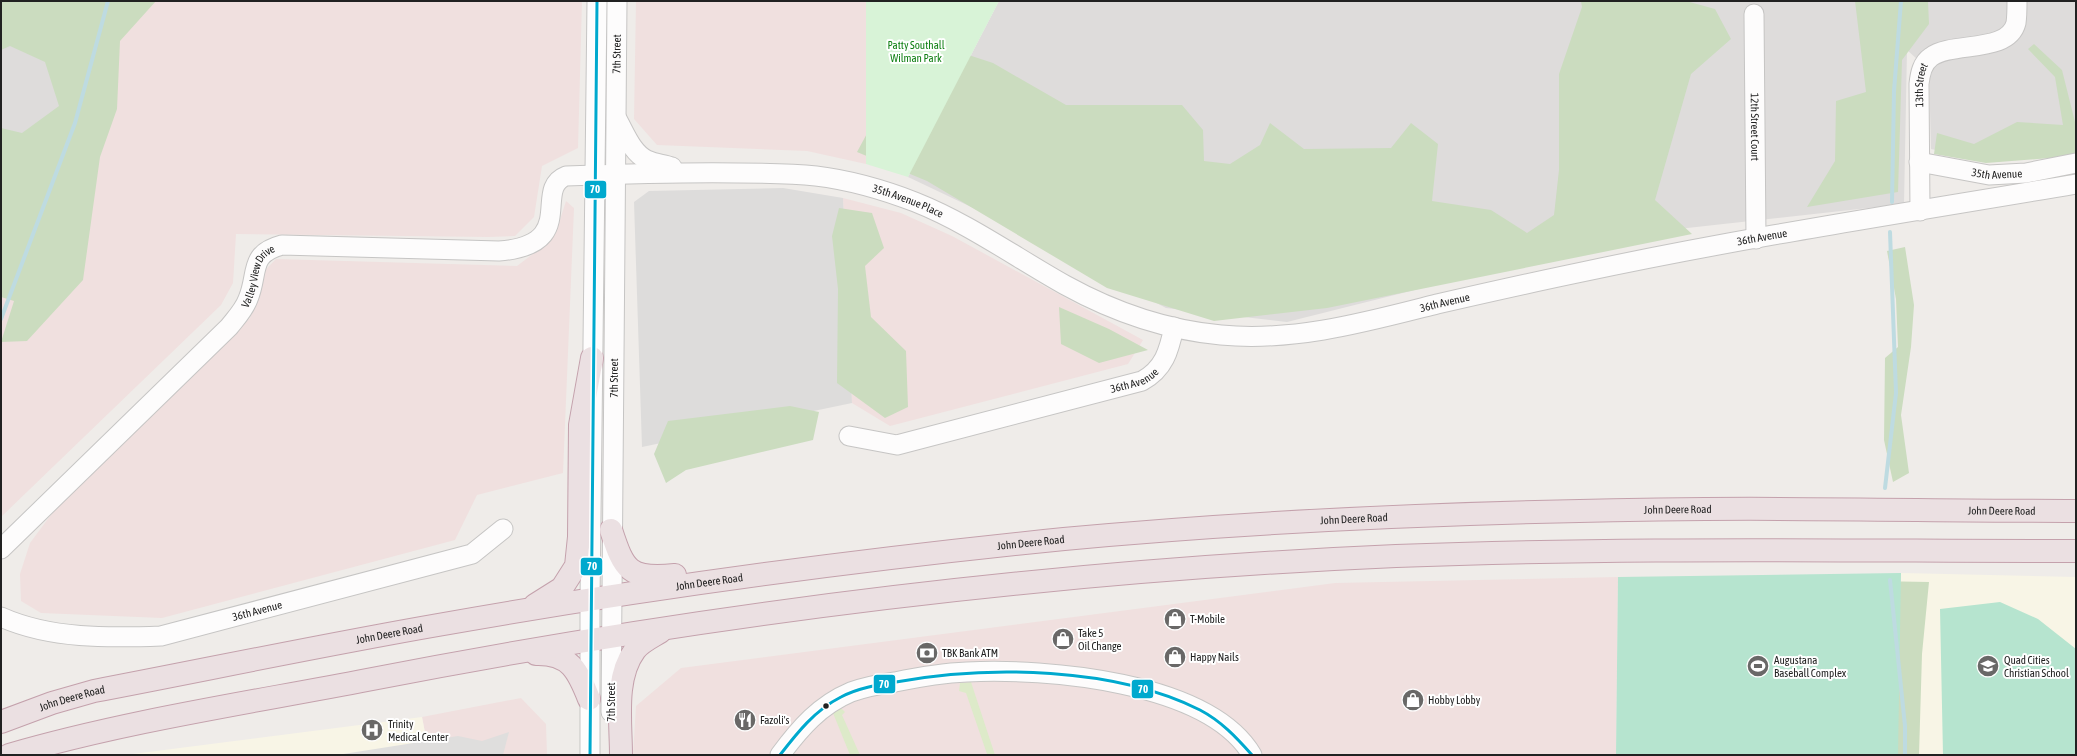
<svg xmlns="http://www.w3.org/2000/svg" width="2077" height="756" viewBox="0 0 2077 756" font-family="'Asap Condensed',sans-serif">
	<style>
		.residential { fill: #dedcdb }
		.commercial { fill: #f0e0df }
		.education { fill: #f8f5e6 }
		.religious { fill: #dddcdb }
		.grass { fill: #ddeac9 }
		.forest { fill: #cbdcbf }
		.park { fill: #d8f3d7 }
		.pitch { fill: #b6e4cf }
		.parking { fill: #dfdedd }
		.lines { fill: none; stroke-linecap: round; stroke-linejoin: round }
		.stream { stroke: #bedbe1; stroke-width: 4 }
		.minor-casing { stroke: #c6c5c4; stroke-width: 21 }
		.highway-casing { stroke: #c4a1ac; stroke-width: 24 }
		.minor { stroke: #fdfcfc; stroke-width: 19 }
		.highway { stroke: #ebe0e2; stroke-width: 22 }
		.bus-1-casing { stroke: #fff; stroke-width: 6 }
		.bus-1 { stroke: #00a9ce; stroke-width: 3 }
		.bus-dot { fill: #212121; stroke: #fff; stroke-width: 1.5 }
		.labels { text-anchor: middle; stroke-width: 4; stroke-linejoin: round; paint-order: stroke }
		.park-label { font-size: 11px; fill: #0e7f12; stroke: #fff }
		.street-label { font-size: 11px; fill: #212121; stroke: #fff }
		.poi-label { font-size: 11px; fill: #212121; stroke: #fff; text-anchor: start }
		.line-badge { stroke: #fff; stroke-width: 1.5 }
		.badge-label { font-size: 11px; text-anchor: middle; font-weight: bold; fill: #fff }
	</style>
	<rect width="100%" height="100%" fill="#efece9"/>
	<path class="residential" d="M 1,1 L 107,1 L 1,285 Z
		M 999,1 L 2076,1 L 2076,142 L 1997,162 L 1931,149 L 1929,70 L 1907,50 L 1904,204 L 1642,233 L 1287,322 L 1166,308 L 1007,224 L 908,177 Z"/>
	<path class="commercial" d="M 107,1 L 582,1 L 578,148 L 542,166 L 534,217 L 515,236 L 488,237 L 236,234 L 233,283 L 221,305 L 1,517 L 1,285 Z
		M 636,1 L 866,1 L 866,164 L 807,151 L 657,145 L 634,119 Z
		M 843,198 L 901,213 L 952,236 L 1143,340 L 1128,364 L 890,426 L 852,403 Z
		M 566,201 L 574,208 L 563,473 L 477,495 L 455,540 L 162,618 L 41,613 L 21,601 L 20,574 L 30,543 L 56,508 L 250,318 L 262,289 L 264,271 L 276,259 L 517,266 L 546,244 L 556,232 Z
		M 1618,577 L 1616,755 L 633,755 L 636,706 L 681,668 L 1335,583 Z
		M 521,698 L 546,724 L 547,755 L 437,755 L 427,743 L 422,717 Z"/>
	<path class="education" d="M 1901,573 L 2076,577 L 2076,755 L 1898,755 Z
		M 422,717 L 427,743 L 437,755 L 125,755 Z"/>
	<path class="religious" d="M 783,188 L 843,198 L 852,403 L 642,447 L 634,202 L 649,191 Z"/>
	<path class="grass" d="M 971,682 L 995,755 L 985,755 L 987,754 L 966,693 L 959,691 L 960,683 Z
		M 841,708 L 845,712 L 842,715 L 860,755 L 850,755 L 833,713 Z"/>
	<path class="forest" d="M 1,1 L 156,1 L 120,41 L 117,109 L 100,157 L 83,280 L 27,341 L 1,342 L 14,301 L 1,297 L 1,128 L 22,133 L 59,106 L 45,62 L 10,46 L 1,50 Z
		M 1581,1 L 1686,1 L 1715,9 L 1731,39 L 1691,74 L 1655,200 L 1692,234 L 1327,308 L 1214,321 L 1107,288 L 927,181 L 857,152 L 870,128 L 932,43 L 993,63 L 1066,105 L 1182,105 L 1203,130 L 1204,161 L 1230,164 L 1260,145 L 1270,123 L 1304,149 L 1391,148 L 1411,123 L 1438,144 L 1432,201 L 1491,210 L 1527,233 L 1554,215 L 1559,170 L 1559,74 L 1582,7 Z
		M 1855,1 L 1928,1 L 1929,24 L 1902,60 L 1898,192 L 1807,207 L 1835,161 L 1836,101 L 1866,92 Z
		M 2034,44 L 2062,70 L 2076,126 L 2076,153 L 2050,158 L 1986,163 L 1934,154 L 1937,133 L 1974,144 L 2017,122 L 2063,125 L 2055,77 L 2028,49 Z
		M 839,208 L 872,213 L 884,248 L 865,266 L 871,317 L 906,351 L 908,407 L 885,418 L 837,383 L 838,289 L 832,236 Z
		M 1905,247 L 1914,305 L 1911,347 L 1901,415 L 1909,473 L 1893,482 L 1884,440 L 1885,358 L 1898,347 L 1896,299 L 1887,251 Z
		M 1059,307 L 1109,329 L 1148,350 L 1099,363 L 1061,344 Z
		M 790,406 L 819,412 L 813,440 L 686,470 L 666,483 L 654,454 L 668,421 Z
		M 1874,581 L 1929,582 L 1922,654 L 1919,755 L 1892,755 Z"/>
	<path class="park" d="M 866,1 L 999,1 L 908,177 L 866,164 Z"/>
	<path class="pitch" d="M 1901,573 L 1898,755 L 1616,755 L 1618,577 Z
		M 2000,602 L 2038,619 L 2076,649 L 2076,755 L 1943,755 L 1940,609 Z"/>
	<path class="parking" d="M 509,732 L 503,755 L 337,755 L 458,736 L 482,741 Z"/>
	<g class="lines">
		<path class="stream" d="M 1892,202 L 1894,91 L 1901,1
			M 1,319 L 75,123 L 108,1
			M 1885,488 L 1896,393 L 1890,232
			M 1890,580 L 1905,726 L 1905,755"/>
		<g class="minor-casing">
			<g id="minor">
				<path id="s1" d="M 1754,14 L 1756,239"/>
				<path d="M 617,119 C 625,133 632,153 647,160 C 655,164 664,164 672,167"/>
				<path id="s2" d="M 1919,162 L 1989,175 L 2026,173 L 2076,163"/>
				<path id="s3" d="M 1920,211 L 1919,84 C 1920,74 1922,63 1931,57 C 1952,41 2008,54 2016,23 C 2017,16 2017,8 2017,1"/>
				<path id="s4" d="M 849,436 L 897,445 L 1142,381 C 1164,369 1169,351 1174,327"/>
				<path id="s5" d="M 1,549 L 229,327 C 236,318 244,310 248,299 C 259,273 248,254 282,245 L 499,251 C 580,245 532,189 566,176 C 623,174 681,172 738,173 C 764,173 790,173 816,176 C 849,180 884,190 915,202 C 968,223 1015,257 1065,285 C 1114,312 1166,330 1221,335 C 1295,342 1366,322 1437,304 C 1485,293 1534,282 1582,272 C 1746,237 1911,212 2076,184"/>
				<path id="s6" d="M 1,617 C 50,639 109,638 161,636 L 472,554 L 503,529"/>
				<path id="s7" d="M 611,712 L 617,1"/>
				<path d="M 590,755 L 590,600 L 597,1"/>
				<path d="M 780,755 C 800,728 820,705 851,692 C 865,687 881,684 895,682 C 919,677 943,673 967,672 C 1045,668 1208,681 1252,755"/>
			</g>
		</g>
		<g class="highway-casing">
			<g id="highway">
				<path d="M 611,530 C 624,570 629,580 675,575"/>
				<path d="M 535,605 L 562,588 L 576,566 L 579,537 L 580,425 L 592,358"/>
				<path d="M 536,654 C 570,653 578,671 589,699"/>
				<path id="s8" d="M 1,722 L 52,703 L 94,691 C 209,669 323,645 438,625 C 646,588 855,560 1064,539 C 1277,519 1491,511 1705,509 C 1829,508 1952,511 2076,511"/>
				<path d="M 9,755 C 126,721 248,703 367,680 C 706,614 1051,571 1396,556 C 1622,547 1849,551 2076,551"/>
				<path d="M 621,755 C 621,722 614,678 635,650 C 641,642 652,637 660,632"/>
			</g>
		</g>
		<use href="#minor" class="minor"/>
		<use href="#highway" class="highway"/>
		<g class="bus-1-casing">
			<path id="bus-1" d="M 590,755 L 597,1
				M 780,755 C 797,733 815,710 841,697 C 858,688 877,685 896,682 C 988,665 1115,667 1200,710 C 1221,721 1236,737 1252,755"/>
		</g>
		<use href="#bus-1" class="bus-1"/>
	</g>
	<defs>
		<g id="shop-disc" transform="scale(1.15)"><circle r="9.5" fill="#696867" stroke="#fff"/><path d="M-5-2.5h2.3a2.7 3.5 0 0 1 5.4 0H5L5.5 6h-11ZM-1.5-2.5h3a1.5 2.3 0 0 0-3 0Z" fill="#fff"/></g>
		<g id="bank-disc" transform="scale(1.15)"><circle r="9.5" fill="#696867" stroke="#fff"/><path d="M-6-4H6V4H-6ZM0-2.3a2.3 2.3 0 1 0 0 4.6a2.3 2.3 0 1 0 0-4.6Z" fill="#fff"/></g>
		<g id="stadium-disc" transform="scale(1.15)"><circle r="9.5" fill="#696867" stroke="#fff"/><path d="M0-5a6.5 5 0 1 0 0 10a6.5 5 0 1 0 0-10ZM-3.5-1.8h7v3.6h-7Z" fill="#fff"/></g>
		<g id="school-disc" transform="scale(1.15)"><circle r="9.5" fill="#696867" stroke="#fff"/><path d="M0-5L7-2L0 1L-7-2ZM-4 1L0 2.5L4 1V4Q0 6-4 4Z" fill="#fff"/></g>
		<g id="restaurant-disc" transform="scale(1.15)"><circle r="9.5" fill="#696867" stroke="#fff"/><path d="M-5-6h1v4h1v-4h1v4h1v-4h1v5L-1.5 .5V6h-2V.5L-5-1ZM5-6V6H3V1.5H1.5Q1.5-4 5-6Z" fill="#fff"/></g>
		<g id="hospital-disc" transform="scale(1.15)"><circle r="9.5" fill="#696867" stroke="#fff"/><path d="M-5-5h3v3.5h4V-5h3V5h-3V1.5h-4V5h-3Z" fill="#fff"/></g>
	</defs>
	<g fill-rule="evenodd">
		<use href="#shop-disc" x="1175" y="619"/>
		<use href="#shop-disc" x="1063" y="639"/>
		<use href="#bank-disc" x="927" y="653"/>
		<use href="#shop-disc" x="1175" y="657"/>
		<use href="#stadium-disc" x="1758" y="666"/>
		<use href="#school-disc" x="1988" y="666"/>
		<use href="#shop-disc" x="1413" y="700"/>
		<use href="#restaurant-disc" x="745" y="720"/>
		<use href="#hospital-disc" x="372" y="730"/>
	</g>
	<circle class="bus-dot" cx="826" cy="706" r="3.5"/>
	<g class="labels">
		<g class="park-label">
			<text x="916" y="49">Patty Southall<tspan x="916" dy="13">Wilman Park</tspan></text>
		</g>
		<g class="street-label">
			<text dy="4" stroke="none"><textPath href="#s7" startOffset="658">7th Street</textPath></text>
			<text dy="4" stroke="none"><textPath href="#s3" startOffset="126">13th Street</textPath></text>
			<text dy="4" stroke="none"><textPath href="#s1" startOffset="113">12th Street Court</textPath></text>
			<text dy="4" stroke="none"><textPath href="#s2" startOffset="79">35th Avenue</textPath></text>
			<text dy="4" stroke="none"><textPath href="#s5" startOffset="1098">35th Avenue Place</textPath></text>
			<text dy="4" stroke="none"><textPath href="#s5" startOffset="1993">36th Avenue</textPath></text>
			<text dy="4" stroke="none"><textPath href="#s5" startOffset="378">Valley View Drive</textPath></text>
			<text dy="4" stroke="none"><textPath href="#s5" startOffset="1669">36th Avenue</textPath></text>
			<text dy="4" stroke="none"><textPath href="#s7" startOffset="334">7th Street</textPath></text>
			<text dy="4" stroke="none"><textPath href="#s4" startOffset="295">36th Avenue</textPath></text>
			<text dy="4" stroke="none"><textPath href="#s8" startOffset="1695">John Deere Road</textPath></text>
			<text dy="4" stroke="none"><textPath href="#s8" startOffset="2019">John Deere Road</textPath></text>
			<text dy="4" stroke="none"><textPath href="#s8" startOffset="1371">John Deere Road</textPath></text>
			<text dy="4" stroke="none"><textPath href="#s8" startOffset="1047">John Deere Road</textPath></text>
			<text dy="4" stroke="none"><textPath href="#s8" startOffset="723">John Deere Road</textPath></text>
			<text dy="4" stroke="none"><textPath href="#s6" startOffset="262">36th Avenue</textPath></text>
			<text dy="4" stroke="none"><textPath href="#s8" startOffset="399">John Deere Road</textPath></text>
			<text dy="4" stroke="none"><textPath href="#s8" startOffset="75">John Deere Road</textPath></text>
			<text transform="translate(611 702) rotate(-90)" y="4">7th Street</text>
		</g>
		<g class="poi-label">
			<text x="1190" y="623">T-Mobile</text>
			<text x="1078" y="637">Take 5<tspan x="1078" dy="13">Oil Change</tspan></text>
			<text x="942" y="657">TBK Bank ATM</text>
			<text x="1190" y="661">Happy Nails</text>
			<text x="1774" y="664">Augustana<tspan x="1774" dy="13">Baseball Complex</tspan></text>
			<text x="2004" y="664">Quad Cities<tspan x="2004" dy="13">Christian School</tspan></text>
			<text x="1428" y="704">Hobby Lobby</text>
			<text x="760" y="724">Fazoli's</text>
			<text x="388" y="728">Trinity<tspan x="388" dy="13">Medical Center</tspan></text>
		</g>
	</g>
	<g class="line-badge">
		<rect x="584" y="180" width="23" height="19" rx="4" fill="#00a9ce"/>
		<rect x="580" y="557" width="23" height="19" rx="4" fill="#00a9ce"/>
		<rect x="873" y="674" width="23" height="20" rx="4" fill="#00a9ce"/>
		<rect x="1131" y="679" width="23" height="20" rx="4" fill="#00a9ce"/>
	</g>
	<g class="badge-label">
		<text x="595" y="193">70</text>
		<text x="592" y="570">70</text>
		<text x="884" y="688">70</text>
		<text x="1143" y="693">70</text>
	</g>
	<rect width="2077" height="756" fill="none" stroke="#212121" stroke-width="4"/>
</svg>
